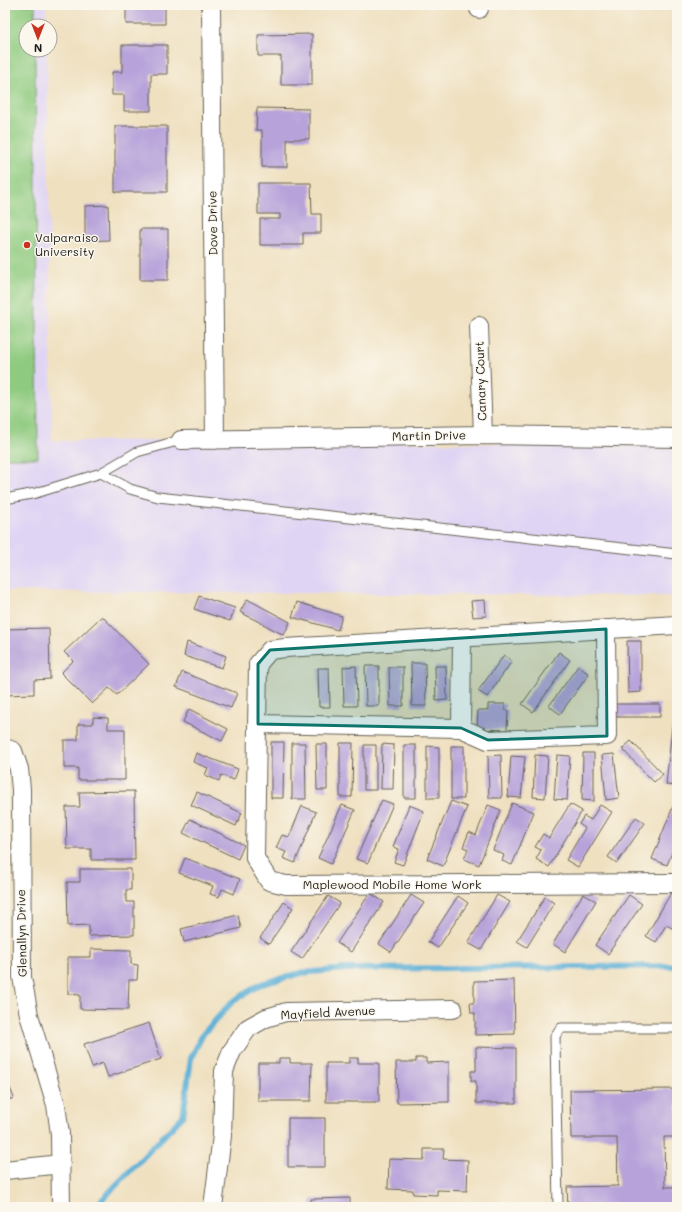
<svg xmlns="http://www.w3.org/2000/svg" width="682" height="1212" viewBox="0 0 682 1212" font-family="Mali,sans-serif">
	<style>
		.built { fill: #e0d4f4 }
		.green { fill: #8eca7f; stroke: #55734e }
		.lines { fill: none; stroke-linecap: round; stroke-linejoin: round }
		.stream { stroke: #59aed6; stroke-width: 6 }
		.building { fill: #b7a3da }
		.service-casing { stroke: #666155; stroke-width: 11 }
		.minor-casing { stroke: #666155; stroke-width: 20 }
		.service { stroke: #fff; stroke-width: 9 }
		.minor { stroke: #fff; stroke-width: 18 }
		.marked { fill: #0f766e; fill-opacity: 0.2; stroke: #0f766e; stroke-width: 3; stroke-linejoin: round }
		.poi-dot { fill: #c8321e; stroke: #fbf7ec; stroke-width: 1.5 }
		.labels { text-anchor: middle; stroke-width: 3; stroke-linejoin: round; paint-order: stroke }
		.street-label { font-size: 12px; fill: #1c1c1c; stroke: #fbf7ec }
		.poi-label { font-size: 12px; fill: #1c1c1c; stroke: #fbf7ec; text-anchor: start }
	</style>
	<rect width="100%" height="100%" fill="#fbf7ec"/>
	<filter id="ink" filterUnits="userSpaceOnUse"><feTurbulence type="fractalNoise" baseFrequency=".025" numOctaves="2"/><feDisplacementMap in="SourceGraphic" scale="8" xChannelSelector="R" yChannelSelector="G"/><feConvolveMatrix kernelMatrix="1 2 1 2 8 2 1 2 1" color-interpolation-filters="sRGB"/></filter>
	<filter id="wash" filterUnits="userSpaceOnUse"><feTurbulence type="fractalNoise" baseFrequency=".012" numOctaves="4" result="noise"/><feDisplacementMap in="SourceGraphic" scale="16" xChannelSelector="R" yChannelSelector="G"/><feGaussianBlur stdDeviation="0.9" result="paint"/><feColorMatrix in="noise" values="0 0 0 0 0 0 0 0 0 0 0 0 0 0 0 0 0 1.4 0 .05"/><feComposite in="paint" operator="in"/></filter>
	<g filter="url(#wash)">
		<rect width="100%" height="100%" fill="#efe0c0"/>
		<path class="built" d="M 5,5 L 46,5 L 46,26 L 26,26 L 26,50 L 47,50 L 52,441 L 215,440 L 677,446 L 677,596 L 5,591 Z"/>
		<path class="green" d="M 5,5 L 35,5 L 35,26 L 26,26 L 26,50 L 35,50 L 38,458 L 5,458 Z"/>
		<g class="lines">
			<path class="stream" d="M 95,1207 L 183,1116 L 191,1058 L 203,1034 L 232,1002 L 261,984 L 301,973 L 346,969 L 677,966"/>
		</g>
		<g id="blocks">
			<path class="building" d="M 126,5 L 165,5 L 165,24 L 126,24 Z
				M 312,34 L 312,85 L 281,85 L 281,56 L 258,56 L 258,35 Z
				M 122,45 L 167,45 L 167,74 L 151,74 L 151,111 L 124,111 L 124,95 L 112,95 L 112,72 L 122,72 Z
				M 257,108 L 309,109 L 309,139 L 287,139 L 287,167 L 262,167 L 262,130 L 256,130 Z
				M 115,126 L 167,126 L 167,192 L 115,192 Z
				M 258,183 L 311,183 L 312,214 L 321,214 L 321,233 L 303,233 L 303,245 L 260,245 L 260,219 L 280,219 L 280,214 L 258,214 Z
				M 108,205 L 109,240 L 85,241 L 85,206 Z
				M 140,229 L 168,229 L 168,280 L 140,280 Z
				M 199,596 L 235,608 L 230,621 L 194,609 Z
				M 247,599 L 290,622 L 284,635 L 240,612 Z
				M 485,600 L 486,616 L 473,617 L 471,601 Z
				M 297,602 L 342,616 L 338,630 L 292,617 Z
				M 102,616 L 149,664 L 117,695 L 109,688 L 92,704 L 61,673 L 73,661 L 64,652 Z
				M 49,628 L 50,679 L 34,680 L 34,694 L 5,695 L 5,629 Z
				M 627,641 L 641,641 L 641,692 L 628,693 Z
				M 187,642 L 226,656 L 222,668 L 184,656 Z
				M 559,652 L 570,660 L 533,712 L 522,704 Z
				M 504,655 L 512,661 L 487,697 L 478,691 Z
				M 411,663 L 425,663 L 426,706 L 412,706 Z
				M 356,666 L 357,706 L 344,706 L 343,667 Z
				M 365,666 L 379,666 L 379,706 L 366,706 Z
				M 435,666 L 446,666 L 447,700 L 436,701 Z
				M 578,666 L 589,674 L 560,714 L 549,706 Z
				M 389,667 L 403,667 L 403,706 L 390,706 Z
				M 318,668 L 329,668 L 330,707 L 319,707 Z
				M 182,672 L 237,693 L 231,708 L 176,687 Z
				M 488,704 L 505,704 L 505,710 L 508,710 L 507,730 L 477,729 L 478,710 L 488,710 Z
				M 614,704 L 660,704 L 660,717 L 614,717 Z
				M 189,709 L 228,729 L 222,741 L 183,722 Z
				M 93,717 L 108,718 L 108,729 L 125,729 L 125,780 L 78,780 L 78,768 L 64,768 L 64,740 L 78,740 L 78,724 L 93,724 Z
				M 672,727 L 677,728 L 677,786 L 666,785 Z
				M 631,741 L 663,774 L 654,782 L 622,749 Z
				M 271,742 L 284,742 L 283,798 L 271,798 Z
				M 292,743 L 305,743 L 306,799 L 292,799 Z
				M 340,743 L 353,743 L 352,797 L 340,797 Z
				M 316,744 L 327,744 L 327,790 L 317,790 Z
				M 382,744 L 394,745 L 393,789 L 381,789 Z
				M 364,745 L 376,745 L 376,790 L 364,790 Z
				M 404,745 L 416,745 L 416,798 L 404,798 Z
				M 427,746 L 439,747 L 439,798 L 427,798 Z
				M 451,746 L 464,746 L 464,799 L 451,799 Z
				M 196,753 L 238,769 L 234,780 L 221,775 L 219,781 L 205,775 L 208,768 L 193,762 Z
				M 583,753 L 594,753 L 594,801 L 582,800 Z
				M 614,754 L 619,798 L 606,800 L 602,755 Z
				M 501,755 L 502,798 L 489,798 L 488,756 Z
				M 535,755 L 548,756 L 545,798 L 533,797 Z
				M 557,755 L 570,756 L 567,800 L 554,799 Z
				M 511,756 L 525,757 L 521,798 L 508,797 Z
				M 134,791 L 135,860 L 91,860 L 91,849 L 67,849 L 66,807 L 80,807 L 79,792 Z
				M 197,792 L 242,813 L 236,826 L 191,805 Z
				M 676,799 L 677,800 L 677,840 L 667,865 L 652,859 Z
				M 382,800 L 393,804 L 368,863 L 356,859 Z
				M 451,801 L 467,807 L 443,866 L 427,859 Z
				M 512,803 L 534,812 L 512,865 L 502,861 L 504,855 L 493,850 Z
				M 570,804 L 582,811 L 549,867 L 536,859 L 541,850 L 535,847 L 543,834 L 549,838 Z
				M 342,805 L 355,810 L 331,864 L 318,858 Z
				M 409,805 L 424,811 L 403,865 L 394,862 L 399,849 L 393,847 Z
				M 488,805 L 501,810 L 479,865 L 464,859 L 468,849 L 463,847 L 469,832 L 476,835 Z
				M 600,805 L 612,812 L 578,867 L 566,860 L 585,828 L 579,824 L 584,816 L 591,820 Z
				M 302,806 L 316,812 L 295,863 L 283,858 L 286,852 L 276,848 L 282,835 L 289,837 Z
				M 636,817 L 645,823 L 617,863 L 608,857 Z
				M 190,819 L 244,845 L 238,859 L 183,833 Z
				M 185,858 L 240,879 L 234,894 L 222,889 L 219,897 L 210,894 L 213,886 L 179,873 Z
				M 80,869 L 131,869 L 131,890 L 126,890 L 126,902 L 134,902 L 134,935 L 89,936 L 89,925 L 68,926 L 67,882 L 80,882 Z
				M 370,893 L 384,902 L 351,952 L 337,943 Z
				M 671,893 L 677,896 L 677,906 L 675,909 L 677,910 L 677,924 L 674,929 L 666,925 L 656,942 L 646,936 Z
				M 583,894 L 596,901 L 565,952 L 553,944 Z
				M 411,895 L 424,903 L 391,952 L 379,944 Z
				M 497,895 L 510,902 L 481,950 L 468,943 Z
				M 629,895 L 642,904 L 608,954 L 595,945 Z
				M 328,896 L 340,903 L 302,959 L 291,952 Z
				M 458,896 L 468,903 L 438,948 L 428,942 Z
				M 545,897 L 554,903 L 527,947 L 517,941 Z
				M 284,902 L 293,908 L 269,944 L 260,938 Z
				M 238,915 L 241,928 L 184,942 L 181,929 Z
				M 91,949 L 131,950 L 131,964 L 138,965 L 137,980 L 129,980 L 128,1010 L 80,1009 L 80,995 L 68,994 L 68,957 L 91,957 Z
				M 514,980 L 515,1034 L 475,1035 L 475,1013 L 471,1013 L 470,1003 L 474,1003 L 474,981 Z
				M 149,1023 L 161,1059 L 108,1077 L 103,1063 L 92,1067 L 84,1044 Z
				M 476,1047 L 516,1048 L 516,1103 L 476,1103 L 476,1081 L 471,1081 L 471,1071 L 476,1071 Z
				M 279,1058 L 290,1058 L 290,1063 L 312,1063 L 311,1101 L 258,1101 L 258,1063 L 279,1063 Z
				M 349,1058 L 358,1058 L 358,1063 L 379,1063 L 379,1102 L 326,1102 L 326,1063 L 349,1063 Z
				M 416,1058 L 426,1058 L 426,1063 L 449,1062 L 449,1102 L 397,1103 L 396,1062 L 416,1062 Z
				M 5,1075 L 14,1098 L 5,1101 Z
				M 677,1089 L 677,1137 L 664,1137 L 665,1187 L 677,1187 L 677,1207 L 568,1207 L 567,1187 L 618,1186 L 617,1138 L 571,1138 L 570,1090 Z
				M 288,1118 L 325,1118 L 325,1167 L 288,1167 Z
				M 424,1149 L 444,1149 L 443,1159 L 468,1160 L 467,1191 L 437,1190 L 437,1195 L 413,1194 L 413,1190 L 388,1189 L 389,1159 L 424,1160 Z
				M 350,1198 L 350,1207 L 311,1207 L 311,1199 Z"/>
		</g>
	</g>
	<g filter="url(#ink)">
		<use href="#blocks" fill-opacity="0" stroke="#666155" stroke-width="1"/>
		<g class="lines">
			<g class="service-casing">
				<path id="service" d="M 101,473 L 130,489 L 158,497 L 677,554
					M 5,499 L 36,493 L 101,473 L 137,452 L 181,440
					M 558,1207 L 555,1036 L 561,1028 L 677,1028"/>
			</g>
			<g class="minor-casing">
				<path id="minor" d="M 211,5 L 215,440
					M 479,5 L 479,9
					M 479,326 L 483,435
					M 181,440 L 483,435 L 677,438
					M 677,625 L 285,648 L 270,650 L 258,664 L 255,858 L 269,881 L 286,885 L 677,883
					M 258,724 L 461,728 L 488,740 L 607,736 L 606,629
					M 461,728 L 462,638
					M 5,748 L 13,751 L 19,769 L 21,789 L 22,977 L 29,1015 L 56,1105 L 60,1134 L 61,1207
					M 5,1170 L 61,1164
					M 213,1207 L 222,1136 L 224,1071 L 232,1051 L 248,1028 L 266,1018 L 286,1012 L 453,1009"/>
			</g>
			<use href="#service" class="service"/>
			<use href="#minor" class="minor"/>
		</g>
	</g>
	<path class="marked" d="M 606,629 L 607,736 L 488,740 L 461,728 L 258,724 L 258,664 L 270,650 Z"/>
	<circle class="poi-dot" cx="27" cy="245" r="4"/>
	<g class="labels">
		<g class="street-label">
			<text transform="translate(213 223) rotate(-91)" y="4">Dove Drive</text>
			<text transform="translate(481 381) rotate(-92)" y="4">Canary Court</text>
			<text transform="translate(429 436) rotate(-1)" y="4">Martin Drive</text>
			<text x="392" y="889">Maplewood Mobile Home Work</text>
			<text transform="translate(22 933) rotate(-91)" y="4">Glenallyn Drive</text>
			<text transform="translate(328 1013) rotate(-3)" y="4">Mayfield Avenue</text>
		</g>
		<g class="poi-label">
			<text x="35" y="242">Valparaiso<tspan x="35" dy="14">University</tspan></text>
		</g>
	</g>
	<rect width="682" height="1212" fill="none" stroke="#fbf7ec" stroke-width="20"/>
	<g transform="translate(38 38) rotate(180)"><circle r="19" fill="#fbf7ec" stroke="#a29f99"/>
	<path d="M0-3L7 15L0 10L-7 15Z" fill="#c8321e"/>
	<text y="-6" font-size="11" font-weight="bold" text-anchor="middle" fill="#1c1c1c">N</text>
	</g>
</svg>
